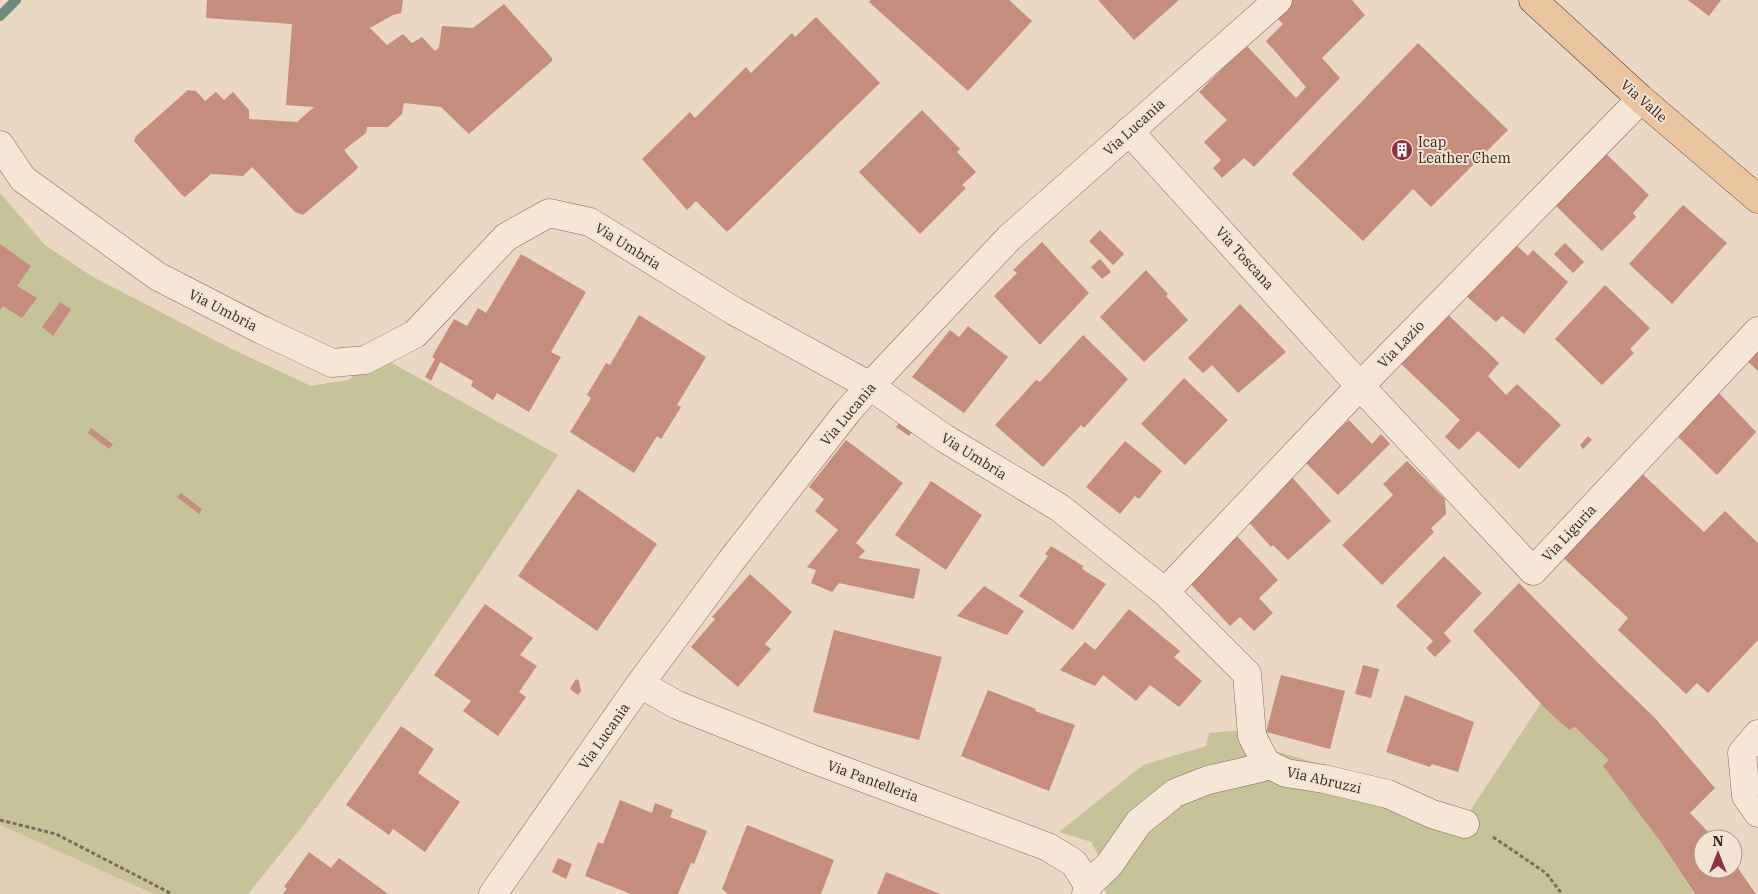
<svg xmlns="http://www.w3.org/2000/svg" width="1758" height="894" viewBox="0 0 1758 894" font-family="'IBM Plex Serif',serif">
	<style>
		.farmland { fill: #dfcfb2 }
		.green { fill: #c7c399 }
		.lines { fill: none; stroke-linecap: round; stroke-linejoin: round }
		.stream { stroke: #6d8a7e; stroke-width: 10 }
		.building { fill: #c48d7e }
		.minor-casing { stroke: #83695c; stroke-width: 29 }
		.major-casing { stroke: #513930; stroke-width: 29 }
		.path { stroke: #83695c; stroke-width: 3; stroke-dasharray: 4 2.5; stroke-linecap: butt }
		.minor { stroke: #f5e6d7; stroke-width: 28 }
		.major { stroke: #eac49f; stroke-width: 28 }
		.labels { text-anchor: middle; stroke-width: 4; stroke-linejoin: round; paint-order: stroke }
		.street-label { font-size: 14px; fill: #34251f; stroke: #f2e3d3 }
		.poi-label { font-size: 14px; fill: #34251f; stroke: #f2e3d3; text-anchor: start }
	</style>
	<rect width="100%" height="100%" fill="#ead7c4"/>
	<path class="farmland" d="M 0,825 L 155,894 L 0,894 Z"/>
	<path class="green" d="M 0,193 L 45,245 L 93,277 L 230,348 L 311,386 L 348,380 L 381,357 L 558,455 C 479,574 401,693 316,808 C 295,837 271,865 248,894 L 154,894 L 0,825 Z
		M 1541,703 L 1569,730 L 1575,727 L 1609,760 L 1603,766 L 1660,841 L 1694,894 L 1106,894 L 1103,865 L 1091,842 L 1059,832 L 1143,765 L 1206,746 L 1209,733 L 1243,730 L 1271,750 L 1376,780 L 1466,817 Z"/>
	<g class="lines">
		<path class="stream" d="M 0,16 L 16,0"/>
	</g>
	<path class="building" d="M 207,0 L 403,0 L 401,13 L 393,15 L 370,28 L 387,45 L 403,34 L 412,43 L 422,37 L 435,51 L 439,47 L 442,26 L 473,28 L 504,4 L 552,58 L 552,61 L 469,134 L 441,107 L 404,103 L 402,114 L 388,127 L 367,127 L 366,133 L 344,150 L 358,167 L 356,170 L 303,215 L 295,212 L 252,167 L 243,176 L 211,174 L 185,197 L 181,194 L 134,141 L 136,136 L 188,90 L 196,91 L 205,101 L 216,92 L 224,100 L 233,92 L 249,110 L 249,119 L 297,122 L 314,107 L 286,105 L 292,24 L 206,18 Z
		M 871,0 L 1009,0 L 1032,21 L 968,91 L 869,2 Z
		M 1098,0 L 1179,0 L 1134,40 Z
		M 1288,0 L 1352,0 L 1365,15 L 1322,58 L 1340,78 L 1254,167 L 1244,158 L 1222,178 L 1213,168 L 1221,160 L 1204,142 L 1227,120 L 1199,92 L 1246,45 L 1296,98 L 1306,87 L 1266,41 L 1283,24 L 1274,15 Z
		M 1688,0 L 1721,0 L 1709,16 Z
		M 816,17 L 880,83 L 727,232 L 696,201 L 687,210 L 642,159 L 690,112 L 695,118 L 746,67 L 751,73 L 792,33 L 795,37 Z
		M 1418,43 L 1508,130 L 1431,207 L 1413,189 L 1363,241 L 1292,174 Z
		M 922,110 L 960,149 L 957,152 L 976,172 L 962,185 L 966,188 L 920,234 L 859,172 Z
		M 1602,150 L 1649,195 L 1633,213 L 1636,217 L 1602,251 L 1552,202 Z
		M 1683,205 L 1727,243 L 1672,304 L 1629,264 Z
		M 1100,230 L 1124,254 L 1113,265 L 1089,241 Z
		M 1042,242 L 1089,293 L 1040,345 L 994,296 L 1017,273 L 1013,270 Z
		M 1514,243 L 1528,256 L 1533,250 L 1568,282 L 1524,334 L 1502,316 L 1496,322 L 1465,295 Z
		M 1565,243 L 1584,262 L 1573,273 L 1554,254 Z
		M 0,244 L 31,266 L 17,286 L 37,298 L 22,318 L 3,306 L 0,310 Z
		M 521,254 L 586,292 L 551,352 L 561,357 L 529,412 L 497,393 L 493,400 L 471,386 L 473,381 L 440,362 L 431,381 L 425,377 L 435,359 L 432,357 L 454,319 L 467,326 L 478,308 L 486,313 Z
		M 1100,259 L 1111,272 L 1102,279 L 1091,267 Z
		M 1146,270 L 1168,294 L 1166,296 L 1188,320 L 1144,362 L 1100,317 Z
		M 1605,285 L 1650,328 L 1630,349 L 1634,353 L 1602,385 L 1555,339 Z
		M 60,302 L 71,309 L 53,336 L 42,327 Z
		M 1240,304 L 1286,352 L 1238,393 L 1212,365 L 1203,373 L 1188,358 Z
		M 1443,310 L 1499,363 L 1488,376 L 1506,395 L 1517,384 L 1561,425 L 1519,469 L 1478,431 L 1459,450 L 1445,437 L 1460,420 L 1397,360 Z
		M 639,315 L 706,357 L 677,405 L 681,407 L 661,439 L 657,436 L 634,473 L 570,432 L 591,398 L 587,395 L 606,363 L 610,365 Z
		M 968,326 L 1008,357 L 964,413 L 912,377 L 950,330 L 959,337 Z
		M 1083,335 L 1128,379 L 1084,428 L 1081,425 L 1043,467 L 995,425 L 1036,380 L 1040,382 Z
		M 1758,349 L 1758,371 L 1747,361 Z
		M 1184,378 L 1228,420 L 1185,465 L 1141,424 Z
		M 1717,391 L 1756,432 L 1717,475 L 1672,431 Z
		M 1349,420 L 1372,444 L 1381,434 L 1390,444 L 1338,495 L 1305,462 Z
		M 899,423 L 912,432 L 909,436 L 896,427 Z
		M 91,428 L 113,444 L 109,449 L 88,433 Z
		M 1588,436 L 1592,440 L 1583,449 L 1580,445 Z
		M 846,440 L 903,483 L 856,543 L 865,551 L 858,558 L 920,569 L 914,599 L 839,583 L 832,592 L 811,583 L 816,570 L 807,567 L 838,530 L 815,511 L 824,499 L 809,487 Z
		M 1125,441 L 1162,471 L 1139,499 L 1135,496 L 1120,514 L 1086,487 Z
		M 1407,461 L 1445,499 L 1446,514 L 1431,528 L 1434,532 L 1382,585 L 1342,545 L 1393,495 L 1383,484 Z
		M 1635,467 L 1704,532 L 1725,511 L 1758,543 L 1758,640 L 1708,693 L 1697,683 L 1686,694 L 1618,630 L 1628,618 L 1556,551 Z
		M 1290,475 L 1331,521 L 1288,560 L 1273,545 L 1271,547 L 1245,518 Z
		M 931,481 L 982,515 L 946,570 L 895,535 Z
		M 578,489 L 657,544 L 597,631 L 518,576 Z
		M 181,493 L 202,509 L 199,514 L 177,497 Z
		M 1236,535 L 1278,580 L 1259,598 L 1273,613 L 1254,631 L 1240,617 L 1230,626 L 1188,581 Z
		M 1051,546 L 1083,566 L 1082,569 L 1106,584 L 1073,630 L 1019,596 L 1048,556 L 1045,554 Z
		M 1444,556 L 1482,593 L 1444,633 L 1451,641 L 1435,657 L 1426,648 L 1433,641 L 1396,606 Z
		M 750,574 L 792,612 L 765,644 L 771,649 L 738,687 L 691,647 L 715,619 L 712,617 Z
		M 1519,583 L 1596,661 L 1655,718 L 1715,788 L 1690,813 L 1715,839 L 1703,839 L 1703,869 L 1733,869 L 1733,861 L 1756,894 L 1695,894 L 1660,841 L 1603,766 L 1609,760 L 1575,727 L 1569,730 L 1548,711 L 1473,631 Z
		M 984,586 L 1024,611 L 1007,635 L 957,616 Z
		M 485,604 L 533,638 L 520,655 L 537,666 L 519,692 L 526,697 L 498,736 L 463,711 L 471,701 L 434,675 Z
		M 1129,609 L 1180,651 L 1174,657 L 1202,681 L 1179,707 L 1150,685 L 1136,701 L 1103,675 L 1095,686 L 1060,670 L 1085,642 L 1095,650 Z
		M 834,630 L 942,657 L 919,740 L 813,712 Z
		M 1363,665 L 1379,669 L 1371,698 L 1355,694 Z
		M 1281,675 L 1345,691 L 1330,749 L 1266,732 Z
		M 576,679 L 579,681 L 581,691 L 578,695 L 570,689 Z
		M 988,690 L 1036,709 L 1035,711 L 1075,725 L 1049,791 L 961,756 Z
		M 1405,695 L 1474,722 L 1458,772 L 1432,764 L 1430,767 L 1386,752 Z
		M 401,726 L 434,749 L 418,773 L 460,802 L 425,852 L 393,829 L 389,835 L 346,805 Z
		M 620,800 L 652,813 L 655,803 L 673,810 L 670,817 L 707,831 L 694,864 L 691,863 L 678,894 L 631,894 L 585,876 L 598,842 L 603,844 Z
		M 747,825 L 834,860 L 821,894 L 728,894 L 722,889 Z
		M 309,852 L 331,868 L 339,858 L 388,894 L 283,894 L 287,888 L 284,887 Z
		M 558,858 L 572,864 L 566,879 L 552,872 Z
		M 886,872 L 940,894 L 877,894 Z"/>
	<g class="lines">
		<g class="minor-casing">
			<path id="minor" d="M 1129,131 L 1360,386 L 1533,571 L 1758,331
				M 0,145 L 23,179 L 157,276 L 262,330 L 332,363 L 365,360 L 415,334 L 506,237 L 549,213 L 590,222 L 734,311 L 870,386 L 944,438 L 1060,508 L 1165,592 L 1247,674 L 1252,736 L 1266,763 L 1286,773 L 1324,779 L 1388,794 L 1432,814 L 1465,824
				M 1165,592 L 1360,386 L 1641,99
				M 640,684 L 677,705 L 810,758 L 1048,847 L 1074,863 L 1088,885 L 1086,894
				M 1758,734 L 1742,753 L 1746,796 L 1758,813
				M 1088,885 L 1109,865 L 1139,822 L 1175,793 L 1208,780 L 1260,768 L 1266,763
				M 493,894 L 640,684 L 731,561 L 847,412 L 870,386 L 1009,238 L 1278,0"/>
		</g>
		<g class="major-casing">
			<path id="major" d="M 1533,0 L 1641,99 L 1758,199"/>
		</g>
		<path class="path" d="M 0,820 L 56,834 L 172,894
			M 1493,837 L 1546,873 L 1562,894"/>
		<use href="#minor" class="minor"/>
		<use href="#major" class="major"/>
	</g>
	<defs>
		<g id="building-disc" transform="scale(1.125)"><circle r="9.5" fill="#8c3244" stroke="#f2e3d3"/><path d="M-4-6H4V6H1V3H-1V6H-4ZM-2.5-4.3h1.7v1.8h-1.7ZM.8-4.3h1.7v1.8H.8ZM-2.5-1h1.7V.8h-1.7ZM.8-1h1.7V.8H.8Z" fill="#fff"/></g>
	</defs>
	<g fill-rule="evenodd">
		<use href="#building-disc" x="1402" y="150"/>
	</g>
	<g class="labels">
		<g class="street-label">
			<text transform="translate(1644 101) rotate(41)" y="5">Via Valle</text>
			<text transform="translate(1134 127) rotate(-42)" y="5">Via Lucania</text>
			<text transform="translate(628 246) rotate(32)" y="5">Via Umbria</text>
			<text transform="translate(1245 258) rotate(48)" y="5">Via Toscana</text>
			<text transform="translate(223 310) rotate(27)" y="5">Via Umbria</text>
			<text transform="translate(1401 344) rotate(-46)" y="5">Via Lazio</text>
			<text transform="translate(848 414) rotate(-50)" y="5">Via Lucania</text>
			<text transform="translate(974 456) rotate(32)" y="5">Via Umbria</text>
			<text transform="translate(1569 533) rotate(-47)" y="5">Via Liguria</text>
			<text transform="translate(604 736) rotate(-55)" y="5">Via Lucania</text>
			<text transform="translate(1324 780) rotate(13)" y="5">Via Abruzzi</text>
			<text transform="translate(873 781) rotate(20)" y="5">Via Pantelleria</text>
		</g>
		<g class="poi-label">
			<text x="1418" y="147">Icap<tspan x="1418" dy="16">Leather Chem</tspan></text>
		</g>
	</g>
	<g transform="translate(1718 854)"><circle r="24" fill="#f2e3d3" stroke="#a6978b"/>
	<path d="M0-4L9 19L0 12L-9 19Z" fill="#8c3244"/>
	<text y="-8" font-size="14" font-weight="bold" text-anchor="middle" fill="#34251f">N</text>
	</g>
</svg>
